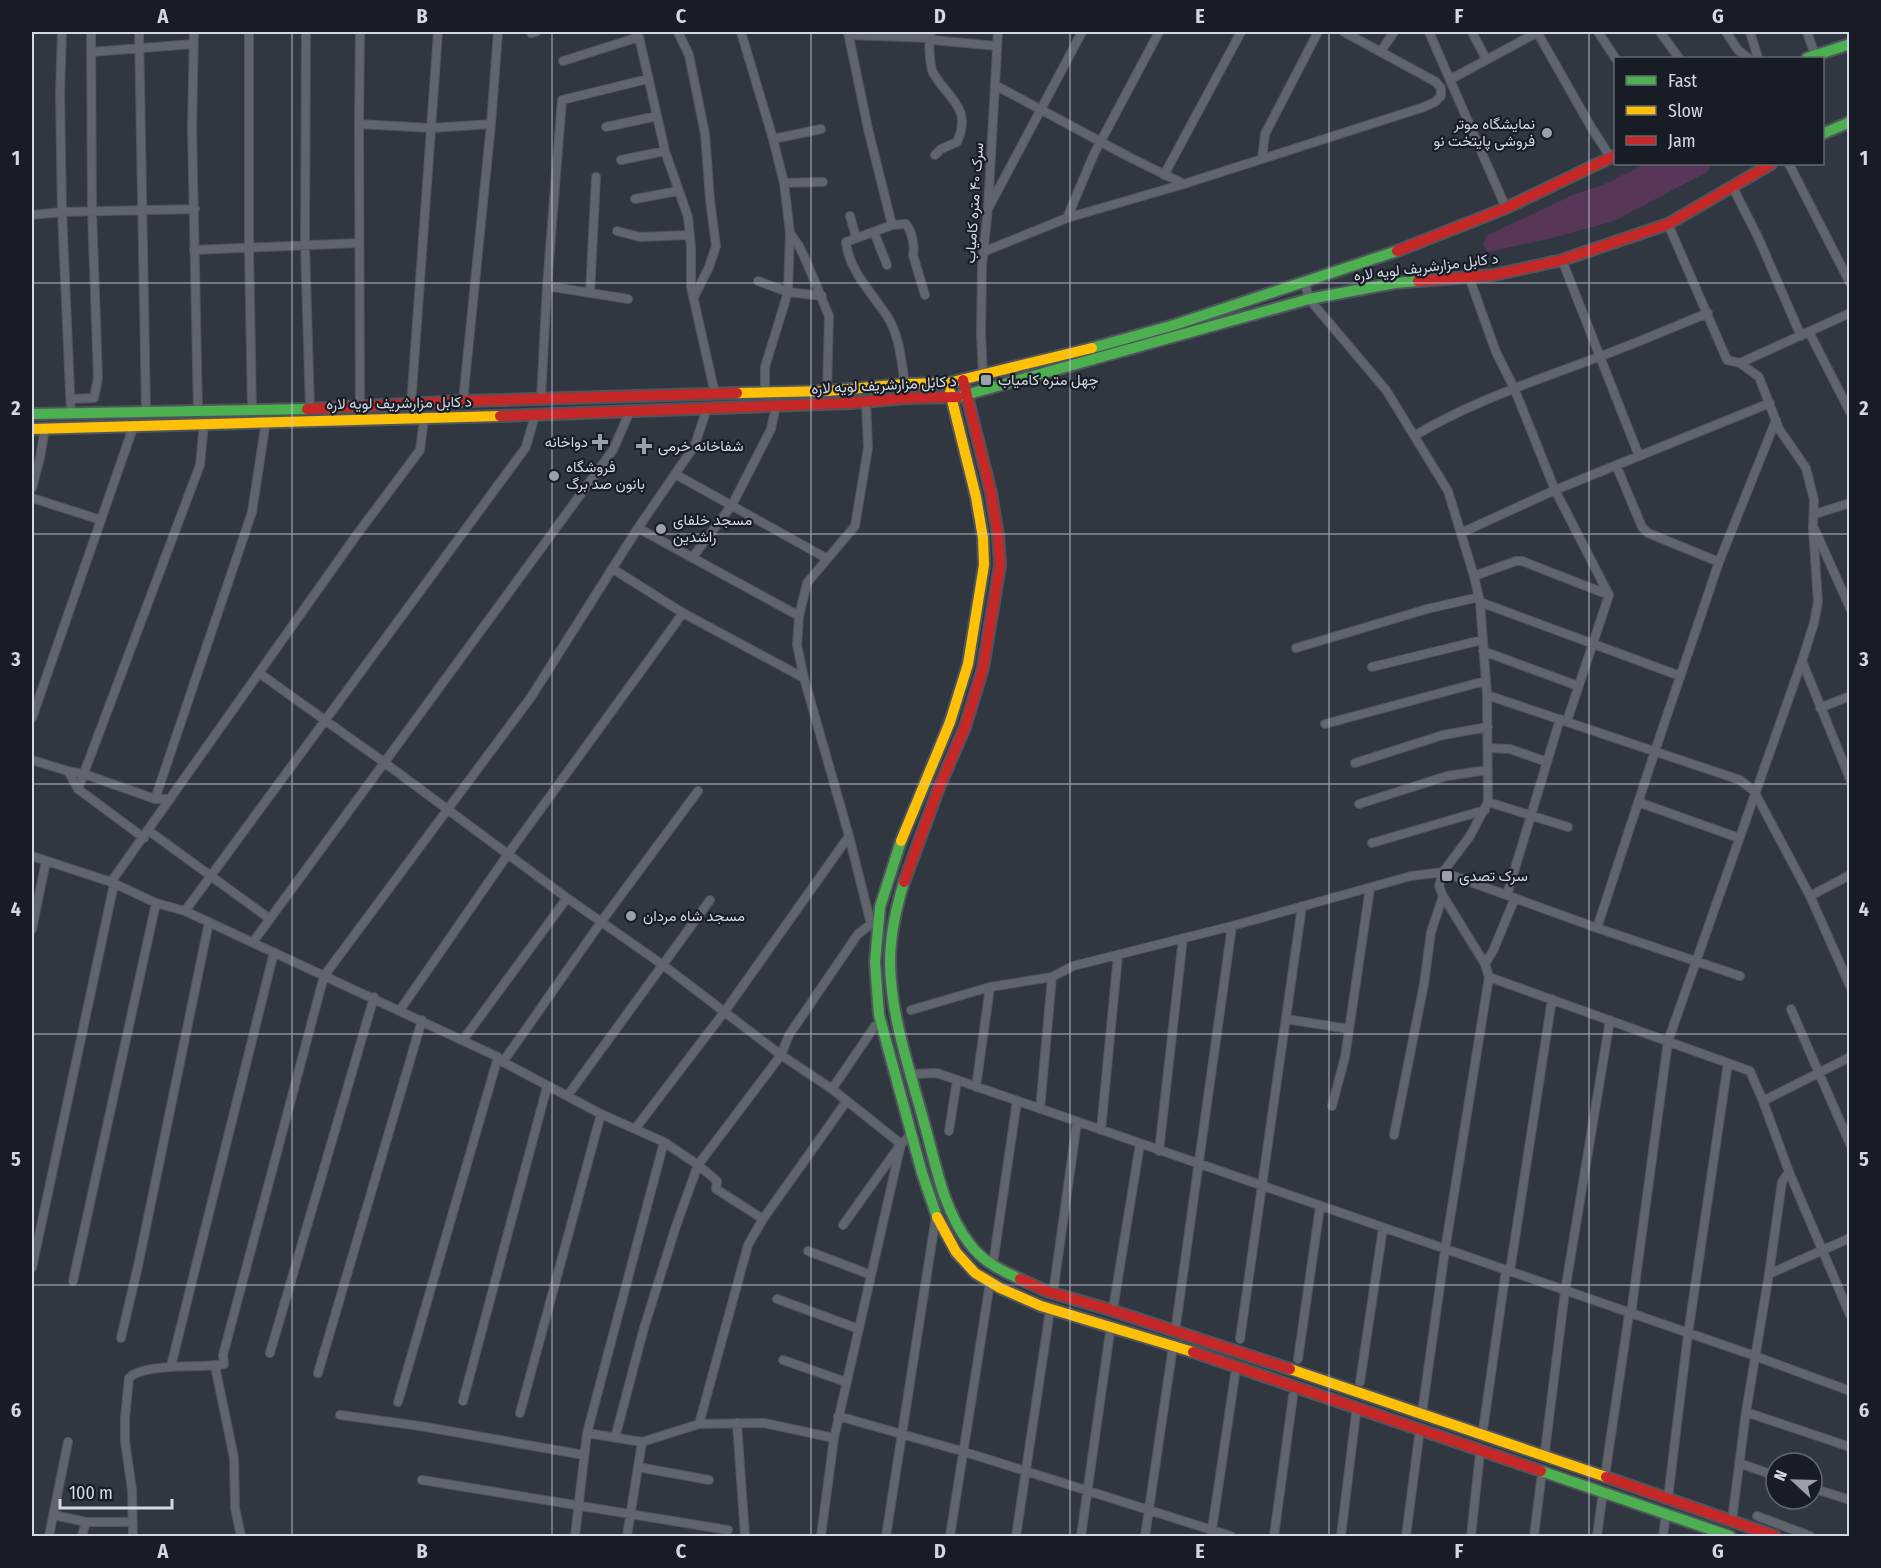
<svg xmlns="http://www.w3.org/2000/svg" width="1881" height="1568" viewBox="0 0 1881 1568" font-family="'Fira Sans Condensed',Vazirmatn,sans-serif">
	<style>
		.green { fill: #573658 }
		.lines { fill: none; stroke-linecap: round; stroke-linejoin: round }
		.street-casing { stroke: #4f545d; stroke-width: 10 }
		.fast-casing { stroke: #4f545d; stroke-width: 14 }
		.slow-casing { stroke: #4f545d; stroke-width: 14 }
		.jam-casing { stroke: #4f545d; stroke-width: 14 }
		.street { stroke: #60646c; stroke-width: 8 }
		.fast { stroke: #4caf50; stroke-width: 10 }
		.slow { stroke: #ffc107; stroke-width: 10 }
		.jam { stroke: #c62828; stroke-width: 10 }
		.grid { fill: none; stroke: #d2d9e5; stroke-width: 1.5; stroke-opacity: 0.55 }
		.poi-dot { fill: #9aa0ac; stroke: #181d25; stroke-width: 2 }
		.labels { text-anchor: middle; stroke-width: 4.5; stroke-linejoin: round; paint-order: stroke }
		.poi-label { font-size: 15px; fill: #d2d9e5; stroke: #181d25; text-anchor: start }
		.street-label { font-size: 15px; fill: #d2d9e5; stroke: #181d25 }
		.neatline { fill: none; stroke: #d2d9e5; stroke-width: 2 }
		.grid-label { font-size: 20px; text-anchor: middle; font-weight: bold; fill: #d2d9e5 }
	</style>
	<rect width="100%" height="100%" fill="#313741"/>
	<path class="green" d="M 1645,164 L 1712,164 L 1707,172 L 1614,221 L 1548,239 L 1488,252 L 1483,245 L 1486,236 L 1575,194 L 1603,185 Z"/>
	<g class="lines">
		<g class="street-casing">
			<path id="street" d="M 62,32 L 60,94 L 62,212 L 71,414
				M 139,32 L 146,411
				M 194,32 L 192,128 L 198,411
				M 249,32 L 249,249 L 252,411
				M 306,32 L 305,246 L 310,408
				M 360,32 L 359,124 L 360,407
				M 636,32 L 639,37 L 665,151 L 688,217 L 691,247 L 691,287 L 715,394
				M 678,32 L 689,55 L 705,134 L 710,200 L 716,246 L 709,267 L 694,297
				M 741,32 L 773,139 L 784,183 L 790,233 L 799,246 L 807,263 L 829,316 L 827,391
				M 848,32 L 868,129 L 892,225
				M 931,32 C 929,43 929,58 932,70 C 933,74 937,78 939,82 C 956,103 970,114 957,142 L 941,149 L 935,155
				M 1429,32 L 1506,208
				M 1472,32 L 1486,59
				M 1537,32 L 1591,127 L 1611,158
				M 1598,32 L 1616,59
				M 1660,32 L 1679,58
				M 1726,32 L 1738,50 L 1748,58
				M 1750,32 L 1758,58
				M 1807,32 L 1815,55
				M 531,33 L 536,32
				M 849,35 L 930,38 L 933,40 L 997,46
				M 1381,51 L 1394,32
				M 91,52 L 193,44
				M 563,61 L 639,37
				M 1451,79 L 1538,32
				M 995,85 L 1129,157 L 1184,184
				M 359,124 L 432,128 L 491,124
				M 606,127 L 657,116
				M 773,139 L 821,129
				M 1262,159 L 1265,134 L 1318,32
				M 621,160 L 665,151
				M 1789,164 L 1850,283
				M 1164,175 L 1241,32
				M 784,183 L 823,182
				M 1732,186 L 1758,237 L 1801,336
				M 635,199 L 678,191
				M 989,207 L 1082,32
				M 32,215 L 62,212 L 195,209
				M 850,216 L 856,237
				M 1067,218 L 1094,154 L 1159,32
				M 617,231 L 640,237 L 688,235
				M 874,232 L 887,265
				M 194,250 L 359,243
				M 983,252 L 1067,218 L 1184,184 L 1424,107 L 1435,102 L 1441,96 L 1441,88 L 1436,82 L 1344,32
				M 1562,260 L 1639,456
				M 1469,277 L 1496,352 L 1514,388 L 1555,490 L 1609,595 L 1567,721
				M 758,281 L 788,292 L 822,296
				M 1305,283 L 1309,299 L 1386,390 L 1448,491 L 1474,576 L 1480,602 L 1487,695 L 1488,802 L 1470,836 L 1443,872 L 1439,886 L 1443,896 L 1485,964 L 1489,977 L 1445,1250 L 1422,1413
				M 547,286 L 628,299
				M 590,293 L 596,177
				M 1809,332 L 1850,412
				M 1740,363 L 1850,313
				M 983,376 L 981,335 L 982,266 L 988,208 L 998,32
				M 905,384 C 901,361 900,336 887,316 C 872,293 849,271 846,242 L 892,225 L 906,224 C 912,232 915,246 913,255 L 925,295
				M 765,392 L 765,367 L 788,292 L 790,233
				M 541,398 L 547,286 L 562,100 L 648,79
				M 71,399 L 94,398 L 98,378 L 92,211 L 91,32
				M 463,401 L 491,124 L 498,32
				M 866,402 L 868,448 L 855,526 L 807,583 L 799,616 L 797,645 L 804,678 L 849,836 L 871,924 L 875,925
				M 411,405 L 438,32
				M 1414,436 C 1471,402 1534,381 1596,358 C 1634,344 1671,328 1708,313
				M 1616,465 L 1642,527 L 1648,533 L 1719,562
				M 675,474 L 826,558
				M 32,488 L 40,458 L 45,428
				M 32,498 L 101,520
				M 1815,514 L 1850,503
				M 638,528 L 799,616
				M 1815,530 L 1850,608
				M 1461,533 L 1555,490 L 1770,403
				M 692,558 L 732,505 L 771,429 L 776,406
				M 613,569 L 683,613 L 804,678
				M 1474,576 L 1516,561 L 1522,561 L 1609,595
				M 1480,602 L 1680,676
				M 1296,648 L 1427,609 L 1479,597
				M 1483,651 L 1578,686
				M 1802,661 L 1850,779
				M 1372,667 L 1482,640
				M 259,673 L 385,763 L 567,898 L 663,965 L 781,1055 L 832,1089 L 901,1144
				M 1487,695 L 1740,780 L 1754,791 L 1810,896 L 1850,986
				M 1820,708 L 1850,696
				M 32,718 L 134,425
				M 1325,724 L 1485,681
				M 1488,748 L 1510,749 L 1547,762
				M 32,760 L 68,771 L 78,789 L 144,838
				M 1355,763 L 1443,735 L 1488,727
				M 68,771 L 84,774 L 155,799
				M 78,789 L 200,465 L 204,423
				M 170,799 L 155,799 L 252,512 L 266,421
				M 1488,802 L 1568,827
				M 1638,802 L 1739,838
				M 1359,804 L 1447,776 L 1488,770
				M 149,831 L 270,919
				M 1372,843 L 1485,810
				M 32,856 L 111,882 L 156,903 L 185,911 L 498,1057 L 503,1062 L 601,1114 L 664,1142 L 698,1165 L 717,1181 L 716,1189 L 763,1219
				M 111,882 L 358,533 L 420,450 L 424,419
				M 1507,895 L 1560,719
				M 1810,896 L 1850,875
				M 185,911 L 526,447 L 535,415
				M 1597,928 L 1655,751 L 1719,562 L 1776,420
				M 32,929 L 46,861
				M 253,942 L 613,450 L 630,411
				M 1485,964 L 1493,951 L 1515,898
				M 1489,977 L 1750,1071 L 1763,1101 L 1789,1172 L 1850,1315
				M 1791,1009 L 1850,1144
				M 400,1010 L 508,854 L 683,613
				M 911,1010 L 990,987 L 1052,977 L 1073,966 L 1232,926 L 1411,876 L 1443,872 L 1597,928 L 1740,976
				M 1286,1019 L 1349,1029
				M 463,1040 L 567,898
				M 503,1062 L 601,922 L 698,791
				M 912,1074 L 937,1073 L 1755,1356 L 1850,1391
				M 976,1087 L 990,987
				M 832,1089 L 875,1026
				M 568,1095 L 710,900
				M 1763,1101 L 1850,1057
				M 1332,1106 L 1345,1057 L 1370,888
				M 1040,1109 L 1052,977
				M 635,1129 L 725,1011 L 849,836
				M 1101,1130 L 1118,955
				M 949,1131 L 957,1080
				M 1394,1135 L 1424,984 L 1431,932 L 1443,896
				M 1159,1151 L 1183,938
				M 843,1225 L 901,1144 L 912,1134
				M 808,1251 L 871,1275
				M 994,1257 L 1017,1101
				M 32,1268 L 114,884
				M 1510,1271 L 1552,999
				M 1769,1274 L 1782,1182 L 1789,1172
				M 73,1281 L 156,903
				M 1054,1286 L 1077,1122
				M 777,1299 L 859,1329
				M 1114,1303 L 1140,1144
				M 1631,1314 L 1668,1041 L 1802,661 L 1814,623 L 1818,602 L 1813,528 L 1814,500 L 1806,468 L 1779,429 L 1759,377 L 1740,363 L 1727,360 L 1668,224
				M 1176,1325 L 1232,926
				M 121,1338 L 138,1266 L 209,922
				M 1240,1339 L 1302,906
				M 270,1353 L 374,997
				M 1298,1359 L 1320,1207
				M 783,1360 L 846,1382
				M 171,1366 L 274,952
				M 215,1366 L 234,1458 L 235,1508 L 241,1536
				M 318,1373 L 422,1020
				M 1360,1382 L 1383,1228
				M 463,1401 L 547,1087
				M 398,1402 L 498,1057
				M 1746,1412 L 1850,1447
				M 520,1413 L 601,1114
				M 340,1415 L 420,1426 L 584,1455
				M 838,1416 L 965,1452 L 1231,1536
				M 737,1423 L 745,1536
				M 699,1424 L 748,1245 L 763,1219 L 846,1102
				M 1483,1430 L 1506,1270
				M 587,1433 L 642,1442 L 699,1424 L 764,1423 L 834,1438
				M 615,1438 L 644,1328 L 676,1226 L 698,1165 L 781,1055 L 789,1035 L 858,934 L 871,924
				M 1545,1451 L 1565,1291 L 1610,1020
				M 1739,1463 L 1776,1476
				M 638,1467 L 709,1480
				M 1606,1469 L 1629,1314
				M 422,1480 L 728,1530
				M 1812,1488 L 1850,1500
				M 1668,1498 L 1688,1334 L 1728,1063
				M 54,1515 L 86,1522
				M 1757,1516 L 1810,1536
				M 1732,1520 L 1746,1412 L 1769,1274 L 1850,1238
				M 49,1536 L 68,1442
				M 82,1536 L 86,1522 L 132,1522
				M 133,1536 L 132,1490 L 125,1441 L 125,1418 L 129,1378 C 145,1362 201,1369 224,1364 L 223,1355 L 324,976 L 531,697 L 638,528 L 695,445 L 707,408
				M 575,1536 L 587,1433 L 664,1142
				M 627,1536 L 642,1442
				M 821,1536 L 834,1438 L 901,1144
				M 886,1536 L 936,1216
				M 950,1536 L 989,1289
				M 1016,1536 L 1049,1317
				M 1081,1536 L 1110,1332
				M 1145,1536 L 1172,1353
				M 1211,1536 L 1235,1375
				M 1274,1536 L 1293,1396
				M 1341,1536 L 1356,1413
				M 1406,1536 L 1420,1429
				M 1471,1536 L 1480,1453
				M 1534,1536 L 1541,1480
				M 1597,1536 L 1602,1499
				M 1663,1536 L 1666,1514"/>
		</g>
		<g class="fast-casing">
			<path id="fast" d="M 1807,58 L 1850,44
				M 1822,134 L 1850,122
				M 1092,348 L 1174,325 L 1397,251
				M 958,397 L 1309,299 L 1395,283 L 1418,281
				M 32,414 L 307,409
				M 901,841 L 880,907 L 875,962 L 879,1015 L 922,1173 L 937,1217
				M 904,882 C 896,908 890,935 890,963 C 891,1017 909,1067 923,1119 C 935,1160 942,1208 969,1243 C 982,1261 1000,1270 1020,1279
				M 1541,1471 L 1730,1536"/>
		</g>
		<g class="slow-casing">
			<path id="slow" d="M 737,393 L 827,391 L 905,384 L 948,383 L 1092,348
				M 32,429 L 500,416
				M 901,841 L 950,722 L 968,664 L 984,565 L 983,538 L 976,497 L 950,392
				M 937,1217 L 956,1252 L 975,1273 L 1000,1288 L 1041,1306 L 1193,1352
				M 1290,1369 L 1606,1477"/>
		</g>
		<g class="jam-casing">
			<path id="jam" d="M 1397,251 L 1506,208 L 1616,155
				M 1418,281 L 1494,275 L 1562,260 L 1668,224 L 1771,164
				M 307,409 L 463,401 L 737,393
				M 500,416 L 851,403 L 906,398 L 958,397
				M 904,882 L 938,790 L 965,727 L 983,668 L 1000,565 L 998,535 L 991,493 L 963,380
				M 1020,1279 L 1046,1291 L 1111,1310 L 1290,1369
				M 1193,1352 L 1541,1471
				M 1606,1477 L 1775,1536"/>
		</g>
		<use href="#street" class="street"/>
		<use href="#fast" class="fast"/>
		<use href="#slow" class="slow"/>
		<use href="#jam" class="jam"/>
	</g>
	<path class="grid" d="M 292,32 L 292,1536M 552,32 L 552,1536M 811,32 L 811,1536M 1070,32 L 1070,1536M 1329,32 L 1329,1536M 1589,32 L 1589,1536M 32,283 L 1850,283M 32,534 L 1850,534M 32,784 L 1850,784M 32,1034 L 1850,1034M 32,1285 L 1850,1285"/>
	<g class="poi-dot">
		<circle cx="1547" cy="133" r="6"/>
		<rect x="980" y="374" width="12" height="12" rx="3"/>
		<path d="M597 433h6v6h6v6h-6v6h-6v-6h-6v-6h6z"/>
		<path d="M641 437h6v6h6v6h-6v6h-6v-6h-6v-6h6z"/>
		<circle cx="554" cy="476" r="6"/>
		<circle cx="661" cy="529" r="6"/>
		<rect x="1441" y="870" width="12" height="12" rx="3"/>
		<circle cx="631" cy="916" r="6"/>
	</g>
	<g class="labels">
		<g class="poi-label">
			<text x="1535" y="129" text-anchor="end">نمایشگاه موتر<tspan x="1535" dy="17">فروشی پایتخت نو</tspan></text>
			<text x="998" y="385">چهل متره کامیاب</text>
			<text x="588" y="447" text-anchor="end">دواخانه</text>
			<text x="658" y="451">شفاخانه خرمی</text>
			<text x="566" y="472">فروشگاه<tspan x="566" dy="17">بانون صد برگ</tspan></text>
			<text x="673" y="525">مسجد خلفای<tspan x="673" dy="17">راشدین</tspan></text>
			<text x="1459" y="881">سرک تصدی</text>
			<text x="643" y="921">مسجد شاه مردان</text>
		</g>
		<g class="street-label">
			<text transform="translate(974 203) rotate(-86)" y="5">سرک ۴۰ متره کامیاب</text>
			<text transform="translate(1426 267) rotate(-7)" y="5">د کابل مزارشریف لویه لاره</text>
			<text transform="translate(884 385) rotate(-3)" y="5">د کابل مزارشریف لویه لاره</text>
			<text transform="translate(399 403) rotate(-1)" y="5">د کابل مزارشریف لویه لاره</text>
		</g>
	</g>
	<rect width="1881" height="1568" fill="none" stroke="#181d25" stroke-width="66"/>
	<rect x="1614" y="57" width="210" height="108" fill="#181d25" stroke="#626872" stroke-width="1.5"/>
	<rect x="1626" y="76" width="30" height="9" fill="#4caf50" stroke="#626872" stroke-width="1.5"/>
	<text x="1668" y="87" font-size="18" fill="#d2d9e5">Fast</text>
	<rect x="1626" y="106" width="30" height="9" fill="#ffc107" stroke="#626872" stroke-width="1.5"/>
	<text x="1668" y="117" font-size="18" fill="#d2d9e5">Slow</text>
	<rect x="1626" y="136" width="30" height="9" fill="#c62828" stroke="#626872" stroke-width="1.5"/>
	<text x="1668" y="147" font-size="18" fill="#d2d9e5">Jam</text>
	<g transform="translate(1794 1481) rotate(292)"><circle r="28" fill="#181d25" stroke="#626872" stroke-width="1.5"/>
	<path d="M0-4.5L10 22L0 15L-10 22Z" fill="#9aa0ac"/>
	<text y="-9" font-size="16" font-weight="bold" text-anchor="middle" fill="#d2d9e5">N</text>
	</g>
	<path d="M60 1499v9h112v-9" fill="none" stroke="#d2d9e5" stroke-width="3"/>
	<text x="69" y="1499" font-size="18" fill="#d2d9e5" stroke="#181d25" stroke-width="4.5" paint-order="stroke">100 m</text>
	<rect x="33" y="33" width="1815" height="1502" class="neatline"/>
	<g class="grid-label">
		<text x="163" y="23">A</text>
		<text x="422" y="23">B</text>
		<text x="681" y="23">C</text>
		<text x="940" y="23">D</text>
		<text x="1200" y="23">E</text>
		<text x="1459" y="23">F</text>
		<text x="1718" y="23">G</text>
		<text x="16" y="165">1</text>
		<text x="1864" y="165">1</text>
		<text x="16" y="415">2</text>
		<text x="1864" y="415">2</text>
		<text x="16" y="666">3</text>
		<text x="1864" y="666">3</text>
		<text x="16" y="916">4</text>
		<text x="1864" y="916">4</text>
		<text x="16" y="1166">5</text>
		<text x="1864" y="1166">5</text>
		<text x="16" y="1417">6</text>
		<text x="1864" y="1417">6</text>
		<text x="163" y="1558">A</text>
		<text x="422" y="1558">B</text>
		<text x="681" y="1558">C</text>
		<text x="940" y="1558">D</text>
		<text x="1200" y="1558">E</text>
		<text x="1459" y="1558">F</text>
		<text x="1718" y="1558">G</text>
	</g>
</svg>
